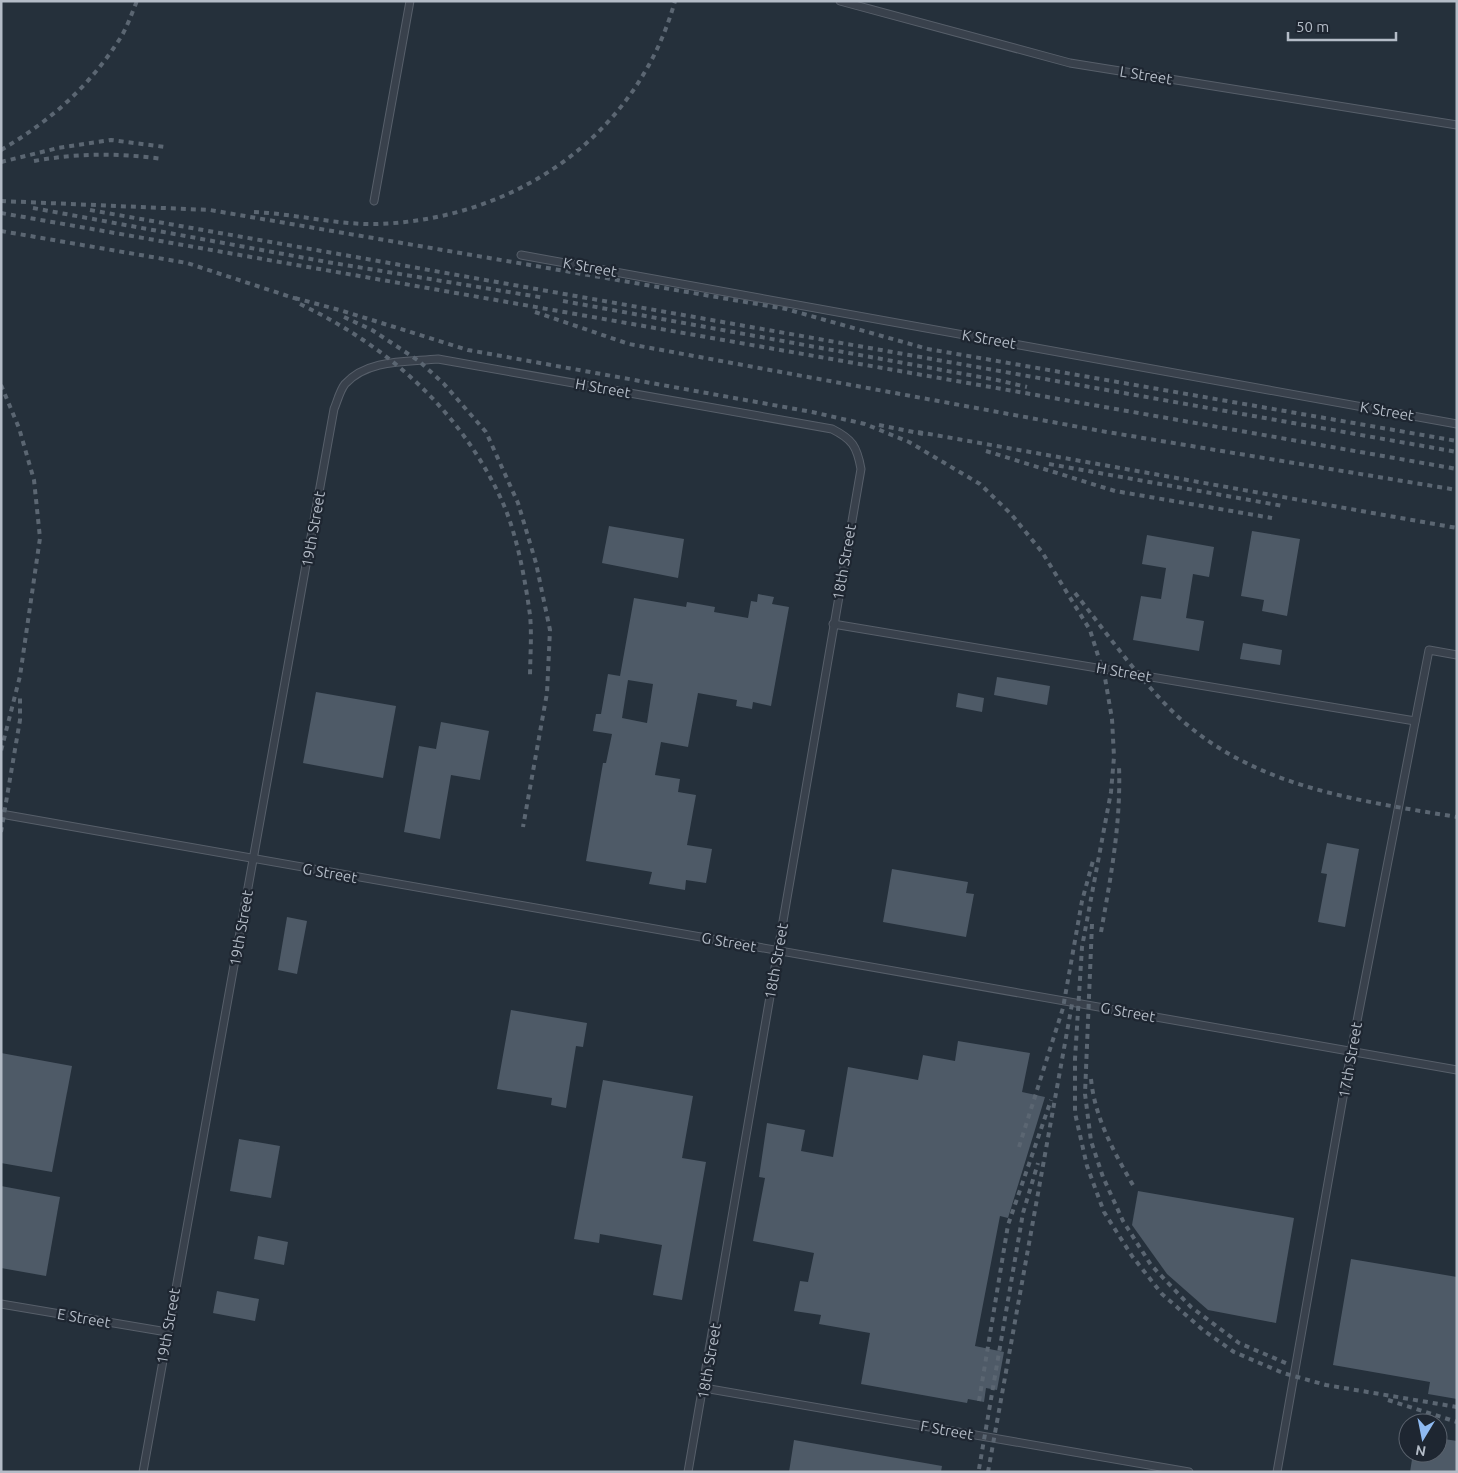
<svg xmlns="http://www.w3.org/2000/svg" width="1458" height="1473" viewBox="0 0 1458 1473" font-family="Ubuntu,sans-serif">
	<rect width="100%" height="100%" fill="#25303b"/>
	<g fill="#4e5a67" fill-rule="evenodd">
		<polygon points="609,526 684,539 678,578 602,563"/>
		<polygon points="1252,531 1300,539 1287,616 1262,611 1264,600 1241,596"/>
		<polygon points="1147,535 1214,547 1209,577 1193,574 1186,618 1204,621 1199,651 1133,640 1141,596 1161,599 1166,568 1142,564"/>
		<path d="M758,594L774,597L772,604L789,607L771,706L753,702L752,709L736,706L737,700L698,693L688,747L661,742L655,775L680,779L678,792L696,795L687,845L712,849L706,883L686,880L685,890L649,884L652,872L586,861L603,763H606L612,734L593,731L596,714H601L608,674L620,676L634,598L686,607L687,602L715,607L714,612L748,618L751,601L757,602ZM628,680L653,684L647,723L622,718Z"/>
		<polygon points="1243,643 1282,650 1280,665 1240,659"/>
		<polygon points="997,677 1050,686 1047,705 994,695"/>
		<polygon points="316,692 396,706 383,778 303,763"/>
		<polygon points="958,693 984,698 982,712 956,707"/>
		<polygon points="441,722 489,731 480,780 451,775 440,839 404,832 419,746 436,749"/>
		<polygon points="1327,843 1359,849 1345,927 1318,922 1327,874 1321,873"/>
		<polygon points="892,869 968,882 966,893 974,894 966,937 883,922"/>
		<polygon points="287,917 307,921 297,974 278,970"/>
		<polygon points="511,1010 587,1023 583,1047 576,1046 566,1108 551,1105 552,1098 497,1089"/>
		<polygon points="958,1041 1030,1053 1022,1092 1045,1097 1008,1218 1000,1216 975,1346 1004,1352 997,1390 986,1388 984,1402 968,1399 967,1403 861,1384 870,1333 819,1324 821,1315 794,1311 800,1281 808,1282 814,1253 753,1241 765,1178 759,1177 767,1123 805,1130 801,1151 833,1157 848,1067 918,1080 923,1055 955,1061"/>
		<polygon points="1,1053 72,1066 52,1172 1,1163"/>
		<polygon points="603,1080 693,1096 682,1158 706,1162 682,1300 653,1295 662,1245 600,1234 599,1243 574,1239"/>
		<polygon points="239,1139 280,1146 271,1198 230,1191"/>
		<polygon points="1,1186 60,1197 46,1276 1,1268"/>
		<polygon points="1138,1191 1294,1218 1276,1323 1208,1310 1167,1274 1132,1225"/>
		<polygon points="258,1236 288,1242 284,1265 254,1259"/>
		<polygon points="1351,1259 1457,1277 1457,1399 1428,1394 1430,1382 1333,1365"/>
		<polygon points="217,1291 259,1299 255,1321 213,1313"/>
		<polygon points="1438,1438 1457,1441 1457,1472 1410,1472 1413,1453 1438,1453"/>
		<polygon points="794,1440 942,1466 941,1472 789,1472"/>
	</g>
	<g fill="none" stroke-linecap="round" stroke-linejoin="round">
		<defs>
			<g id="lane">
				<polyline points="840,1 1070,63 1457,125"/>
				<polyline points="374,201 410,1"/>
				<polyline points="521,255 1457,424"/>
				<polyline points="833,624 1415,721"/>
				<polyline points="1,814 1457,1070"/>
				<polyline points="1,1304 167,1332"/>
				<polyline points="704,1388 1189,1472"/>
				<path d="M143,1472L334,409C337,402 340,390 345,384C367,359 407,362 438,359L832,429C852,439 857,446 861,469L688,1472"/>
				<polyline points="1277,1472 1351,1052 1429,650 1457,655"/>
			</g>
		</defs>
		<use href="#lane" stroke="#575f6a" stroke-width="9"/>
		<use href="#lane" stroke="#39414c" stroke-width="7"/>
		<g stroke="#5b6672" stroke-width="4" stroke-dasharray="5 5" stroke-linecap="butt">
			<path d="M1,150C47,123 87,89 117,43C126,31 131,15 137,1"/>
			<path d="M34,161C78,153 119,153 163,159"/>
			<polyline points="1,162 58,148 111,140 165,147"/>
			<polyline points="1,201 210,210 786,309 928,349 1457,441"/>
			<polyline points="33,208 327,262 545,298"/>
			<polyline points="90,210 1457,452"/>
			<path d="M254,212C296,214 337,225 378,224C516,219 637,136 675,1"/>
			<polyline points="1,213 1457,469"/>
			<polyline points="1,231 187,263 300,300"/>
			<polyline points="295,298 343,311 468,350 812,412 865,424 909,442 980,484 1011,514 1042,552 1090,630 1105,678 1112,719 1114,757 1111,792 1082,947 1075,1059 1075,1113 1087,1166 1104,1212 1132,1256 1162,1294 1203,1330 1234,1352 1283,1373 1326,1385 1457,1407"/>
			<polyline points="563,301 997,380 1027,387"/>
			<path d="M300,304C388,346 461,411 502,501C517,534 525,579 530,615C532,636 530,658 530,679"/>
			<polyline points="535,312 629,344 1101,431 1457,490"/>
			<polyline points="344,317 372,330 419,361 444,384 486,432 518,503 536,563 550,630 547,693 523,827"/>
			<polyline points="1,385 19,428 34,480 40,538 20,676 1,751"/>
			<polyline points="879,425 923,434"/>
			<polyline points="918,432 1457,528"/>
			<polyline points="986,451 1115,491 1272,518"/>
			<polyline points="1049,464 1283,506"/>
			<path d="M1075,593C1105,631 1134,672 1168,707C1245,786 1354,800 1457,817"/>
			<polyline points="1,832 20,720 20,696"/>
			<polyline points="1092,924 1085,1094 1091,1141 1103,1177 1123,1221 1151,1265 1191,1307 1239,1343 1288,1364"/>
			<path d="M1101,932C1111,876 1121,823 1119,766"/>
			<path d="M1091,1079C1095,1119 1114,1152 1134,1187"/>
			<polyline points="1019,1147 1063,1008 1082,901 1094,857"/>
			<polyline points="1388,1400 1457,1422"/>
			<polyline points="979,1401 1008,1225 1051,1100"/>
			<polyline points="979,1469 1023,1213 1038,1163"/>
			<polyline points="988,1472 1072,1004"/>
		</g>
	</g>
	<g text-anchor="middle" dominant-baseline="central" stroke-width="4.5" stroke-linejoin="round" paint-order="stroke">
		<g font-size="15" fill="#b4bcc7" stroke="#1e2631">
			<text transform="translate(1146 75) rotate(9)">L Street</text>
			<text transform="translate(590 267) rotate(10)">K Street</text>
			<text transform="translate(989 339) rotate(10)">K Street</text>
			<text transform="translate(603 388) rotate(10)">H Street</text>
			<text transform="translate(1387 411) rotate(10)">K Street</text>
			<text transform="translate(313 529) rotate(-80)">19th Street</text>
			<text transform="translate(844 562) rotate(-80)">18th Street</text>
			<text transform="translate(1124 672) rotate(10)">H Street</text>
			<text transform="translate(330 873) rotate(10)">G Street</text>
			<text transform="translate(241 928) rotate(-80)">19th Street</text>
			<text transform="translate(729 942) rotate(10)">G Street</text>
			<text transform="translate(776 961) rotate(-80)">18th Street</text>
			<text transform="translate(1128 1012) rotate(10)">G Street</text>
			<text transform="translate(1350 1060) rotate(-80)">17th Street</text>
			<text transform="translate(84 1318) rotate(10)">E Street</text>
			<text transform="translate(168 1326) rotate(-80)">19th Street</text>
			<text transform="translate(709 1361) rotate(-80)">18th Street</text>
			<text transform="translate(947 1430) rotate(10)">F Street</text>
		</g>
	</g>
	<rect width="1458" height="1473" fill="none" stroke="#b4bcc7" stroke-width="5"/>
	<g transform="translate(1423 1438) rotate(190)"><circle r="24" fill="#1e2631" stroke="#5a626d"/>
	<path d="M0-4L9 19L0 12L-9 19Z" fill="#8fbaf1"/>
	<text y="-8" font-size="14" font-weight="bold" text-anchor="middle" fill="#b4bcc7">N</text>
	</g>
	<path d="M1288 32v8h108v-8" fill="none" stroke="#b4bcc7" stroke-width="2.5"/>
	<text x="1296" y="32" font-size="15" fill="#b4bcc7" stroke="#1e2631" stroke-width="4" paint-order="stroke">50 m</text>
</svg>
